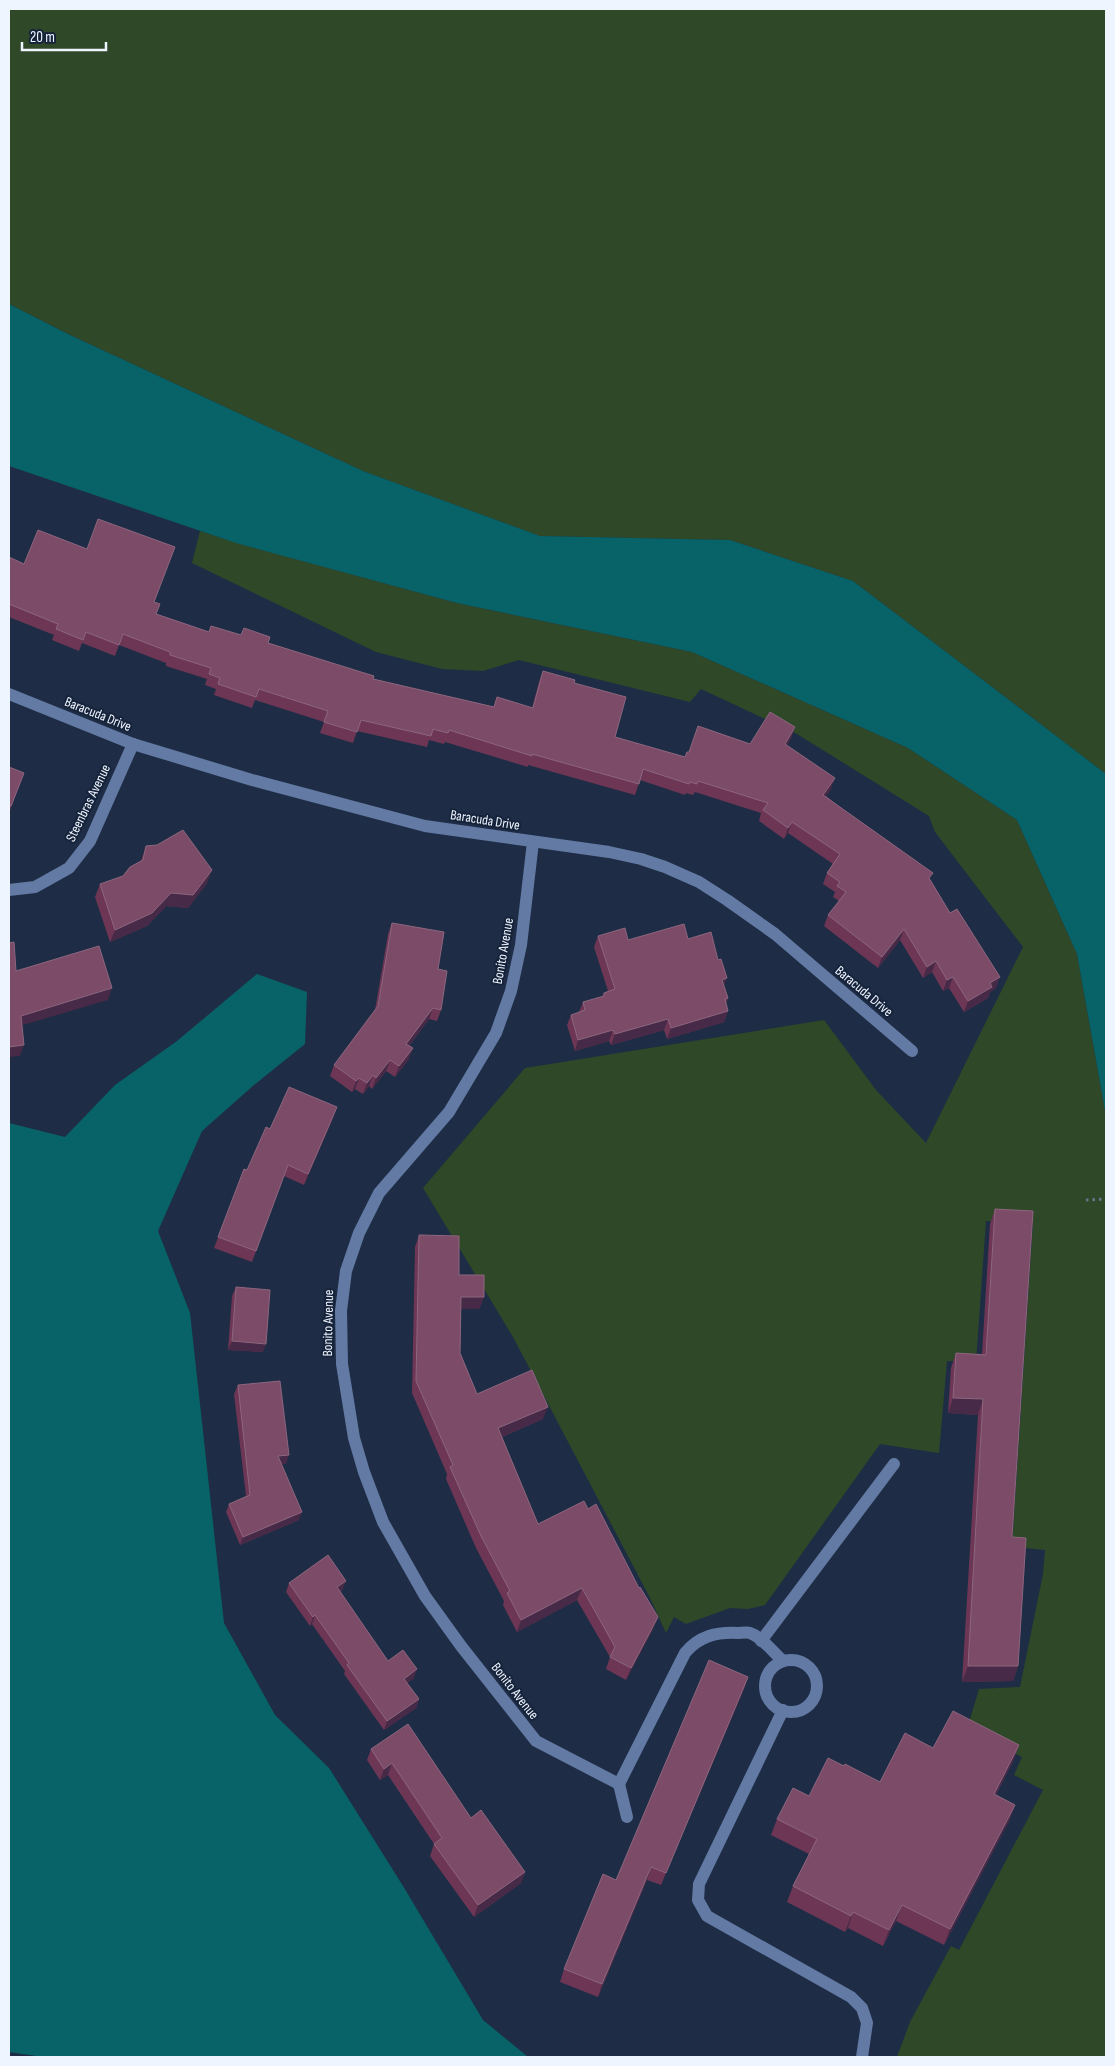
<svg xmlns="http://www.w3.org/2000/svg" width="1115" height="2066" viewBox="0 0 1115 2066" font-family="'Sofia Sans Condensed',sans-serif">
	<rect width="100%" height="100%" fill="#1e2d45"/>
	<g fill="#2f4828">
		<polygon points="9,9 1106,9 1106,774 853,581 730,540 540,536 363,471 70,335 9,304"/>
		<polygon points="200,531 237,543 457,603 692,652 908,748 1017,820 1077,954 1106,1116 1106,2057 897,2057 910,2022 951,1946 959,1950 1043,1790 1014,1775 1022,1757 967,1729 979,1689 1020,1687 1043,1574 1045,1550 1012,1547 1033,1222 986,1221 976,1362 947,1361 939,1453 880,1444 765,1605 748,1609 730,1608 686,1624 674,1617 666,1633 650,1598 513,1337 423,1188 525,1068 824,1020 876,1090 926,1143 1023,947 935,832 929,816 797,734 701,689 690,702 519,660 483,671 442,669 376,652 192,563"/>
	</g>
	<g fill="#086368">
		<polygon points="9,304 70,335 363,471 540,536 730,540 853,581 1106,774 1106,1116 1077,954 1017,820 908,748 692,652 457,603 236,543 9,466"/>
		<polygon points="257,974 307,992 305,1044 254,1085 202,1131 158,1231 190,1313 224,1623 275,1715 329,1768 403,1886 483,2020 528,2057 43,2057 9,2052 9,1123 65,1137 115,1085 177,1041"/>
	</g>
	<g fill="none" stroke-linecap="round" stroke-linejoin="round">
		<polyline stroke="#697588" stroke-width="3" stroke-dasharray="2.5 4" stroke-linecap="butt" points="1086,1200 1106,1199"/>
		<g stroke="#637aa4" stroke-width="12">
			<polyline points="9,694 133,744 252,780 425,826 609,852 641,859 665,867 699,882 727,900 775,934 912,1051"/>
			<path d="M533,842L521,945L511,991L496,1033L449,1112L379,1193L359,1233L346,1271L341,1311L342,1364L354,1438L364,1472L383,1522L425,1596L461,1646L536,1741L619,1784L685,1653C699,1636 716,1632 738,1633C741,1633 747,1632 750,1633C762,1637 774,1653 783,1661"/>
			<polyline points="9,890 35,887 69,868 90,841 133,744"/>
			<polyline points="761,1641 894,1464"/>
			<circle cx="791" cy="1686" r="26"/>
			<polyline points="783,1710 699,1884 698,1900 707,1916 851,1997 862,2008 867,2023 862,2057"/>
			<polyline points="619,1784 627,1817"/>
		</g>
	</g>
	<g fill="#6d3655">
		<polygon points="9,557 24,564 154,602 156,614 209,632 268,643 373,679 494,707 497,697 532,708 539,682 543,671 574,683 615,737 685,757 689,752 698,726 750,744 795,727 791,738 787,745 831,789 826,796 930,880 996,988 990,992 988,998 964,1012 949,988 943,991 932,972 923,978 900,940 878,968 824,926 828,915 839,901 833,897 835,892 823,884 827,873 833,864 788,833 784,839 759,821 761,813 695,792 693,795 686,793 685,795 640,780 635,795 528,765 528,767 445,742 444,744 429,740 427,747 357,731 353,743 320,733 324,722 255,700 252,708 214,695 216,689 205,685 207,679 166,666 166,663 119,645 115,656 82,643 79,651 52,640 54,635 9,617"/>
		<polygon points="9,767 24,773 9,813"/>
		<polygon points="146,846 207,883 188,908 166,906 147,926 110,942 95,897 100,884 123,876 141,861"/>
		<polygon points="392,923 438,969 441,1010 437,1021 429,1019 409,1046 409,1059 395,1077 386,1071 372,1089 369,1086 363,1094 355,1089 352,1092 330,1076 334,1065 375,1010 388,934"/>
		<polygon points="598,936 628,940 688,939 724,986 728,998 726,1003 728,1011 724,1022 667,1039 664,1030 611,1045 609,1041 575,1051 567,1025 571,1015 579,1012 583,1002 602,997 604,993 608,991 594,947"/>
		<polygon points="333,1118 304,1185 284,1176 252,1262 214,1248 244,1169 247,1170 270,1129"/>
		<polygon points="995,1209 1018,1666 1013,1681 962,1682 978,1415 948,1413 951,1368 956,1353 982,1354 990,1224"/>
		<polygon points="419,1235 459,1275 484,1297 479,1309 461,1309 460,1353 477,1394 543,1419 502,1437 538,1524 653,1629 626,1680 606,1669 610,1657 577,1600 517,1632 503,1605 504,1601 476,1548 446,1479 447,1474 412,1393 415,1247"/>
		<polygon points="236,1287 263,1352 228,1350 232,1296"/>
		<polygon points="238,1385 286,1464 281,1464 299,1520 240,1545 226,1512 229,1504 246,1496 234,1394"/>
		<polygon points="289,1583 343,1589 340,1592 388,1661 414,1678 407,1683 419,1699 416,1708 384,1730 344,1674 345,1671 312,1624 310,1626 286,1592"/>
		<polygon points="748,1677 744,1689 661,1885 647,1880 598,1997 560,1982 564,1969 616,1880"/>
		<polygon points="1019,1745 1013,1761 996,1795 1015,1805 1009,1821 944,1945 896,1921 883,1946 848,1928 845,1932 787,1902 793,1886 809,1854 771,1835 777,1819 809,1796 844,1766 880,1782 933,1748"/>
		<polygon points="371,1749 471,1818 525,1872 521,1883 474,1917 430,1856 434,1844 388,1775 380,1780 367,1760"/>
	</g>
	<g fill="#472a47">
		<polygon points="795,727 791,738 781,755 785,744"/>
		<polygon points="835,778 831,789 819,806 823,795"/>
		<polygon points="792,822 788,833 784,839 788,828"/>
		<polygon points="212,870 207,883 188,908 166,906 147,926 110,942 115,930 171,893"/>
		<polygon points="904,929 900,940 878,968 882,957"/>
		<polygon points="936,961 932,972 923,978 927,967"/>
		<polygon points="953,977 949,988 943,991 947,980"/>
		<polygon points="1000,977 996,988 990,992 988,998 964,1012 968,1001 990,983"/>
		<polygon points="727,978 723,989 722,980"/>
		<polygon points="112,988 108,1000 16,1027 21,1016"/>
		<polygon points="433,1008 429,1019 402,1055 406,1044"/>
		<polygon points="728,1011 724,1022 667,1039 671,1028"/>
		<polygon points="668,1019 664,1030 611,1045 615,1034"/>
		<polygon points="613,1030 609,1041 575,1051 578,1040"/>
		<polygon points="24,1045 20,1056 9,1057 9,1047"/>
		<polygon points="413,1048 409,1059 395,1077 399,1066"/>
		<polygon points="390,1060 386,1071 372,1089 376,1078"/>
		<polygon points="373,1075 369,1086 363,1094 367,1083"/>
		<polygon points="359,1078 355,1089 352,1092 356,1081"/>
		<polygon points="337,1107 333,1118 304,1185 308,1174"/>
		<polygon points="461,1297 484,1297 479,1309 457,1309"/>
		<polygon points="232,1341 266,1344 263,1352 228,1350"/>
		<polygon points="953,1398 983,1399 978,1415 948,1413"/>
		<polygon points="548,1407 543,1419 494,1440 498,1428"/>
		<polygon points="289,1455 286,1464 275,1465 278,1456"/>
		<polygon points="302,1512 299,1520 240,1545 243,1537"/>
		<polygon points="346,1581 343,1589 333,1596 337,1587"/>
		<polygon points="582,1588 577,1600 517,1632 521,1620"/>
		<polygon points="315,1615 312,1624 310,1626 313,1617"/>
		<polygon points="658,1617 653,1629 626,1680 631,1668"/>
		<polygon points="968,1666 1018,1666 1013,1681 962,1682"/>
		<polygon points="417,1669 414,1678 401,1687 404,1679"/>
		<polygon points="748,1677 744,1689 661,1885 666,1873"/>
		<polygon points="419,1699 416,1708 384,1730 387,1721"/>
		<polygon points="1019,1745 1013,1761 988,1810 994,1794"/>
		<polygon points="392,1763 388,1775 380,1780 384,1769"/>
		<polygon points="1015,1805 1009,1821 944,1945 950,1929"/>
		<polygon points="651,1867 647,1880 598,1997 602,1984"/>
		<polygon points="525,1872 521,1883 474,1917 478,1905"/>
		<polygon points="902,1905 896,1921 883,1946 889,1930"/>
		<polygon points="853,1912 848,1928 845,1932 851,1916"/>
	</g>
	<g fill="#7b4b67" stroke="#8d667f">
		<polygon points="98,519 175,547 154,602 160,604 156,614 209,632 211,626 241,635 244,628 270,637 268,643 374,676 373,679 494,707 497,697 533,708 543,671 575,680 574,683 626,697 615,737 685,757 687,752 689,752 698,726 750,744 770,712 795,727 785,744 835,778 823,795 933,873 929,878 950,913 957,909 1000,977 990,983 992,987 968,1001 953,977 947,980 936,961 927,967 904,929 882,957 828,915 846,892 837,886 840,882 827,873 840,854 792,822 788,828 763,810 768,803 698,781 697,784 690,782 689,784 643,769 639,784 532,754 532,756 449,730 448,733 433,729 431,736 361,720 357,732 324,722 328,711 259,689 256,697 218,684 220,678 209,674 211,668 170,655 170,652 123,634 119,645 86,632 83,640 56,629 58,624 9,604 9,557 24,564 38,530 87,549"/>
		<polygon points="9,767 24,773 11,806 9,805"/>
		<polygon points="183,830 212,870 193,895 171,893 152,913 115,930 100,884 123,876 130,867 143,860 146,846 157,845"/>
		<polygon points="392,923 444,932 438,969 447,971 441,1010 433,1008 406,1044 413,1048 399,1066 390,1060 376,1078 373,1075 367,1083 359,1078 356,1081 334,1065 378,1006"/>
		<polygon points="684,924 688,939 711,932 718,960 721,959 727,978 722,980 728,998 725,999 728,1011 671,1028 668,1019 615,1034 613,1030 578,1040 571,1015 585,1010 583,1002 604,996 604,993 615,989 598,936 625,928 628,940"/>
		<polygon points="14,942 16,971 99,946 112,988 21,1016 24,1045 9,1047 9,943"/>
		<polygon points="289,1087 337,1107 308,1174 288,1165 256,1251 218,1237 244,1169 247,1170 266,1127 270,1129"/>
		<polygon points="995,1209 1033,1211 1012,1537 1026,1538 1018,1666 968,1666 983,1399 953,1398 956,1353 986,1355"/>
		<polygon points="419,1235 459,1236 459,1275 484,1275 484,1297 461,1297 460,1353 477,1394 532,1370 548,1407 498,1428 538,1524 584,1501 588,1509 596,1504 639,1588 640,1587 658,1617 631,1668 610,1657 615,1647 582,1588 521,1620 507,1593 510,1591 481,1536 450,1467 453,1465 416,1381"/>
		<polygon points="236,1287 270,1290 266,1344 232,1341"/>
		<polygon points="280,1381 289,1455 278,1456 302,1512 243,1537 229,1504 250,1495 238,1385"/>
		<polygon points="328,1555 346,1581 337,1587 388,1661 403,1650 417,1669 404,1679 419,1699 387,1721 347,1665 349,1663 315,1615 313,1617 289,1583"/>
		<polygon points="709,1660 748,1677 666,1873 651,1867 602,1984 564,1969 603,1874 616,1880"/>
		<polygon points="953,1711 1019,1745 994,1794 1015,1805 950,1929 902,1905 889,1930 853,1912 851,1916 793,1886 817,1839 777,1819 793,1788 809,1796 828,1758 844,1766 845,1764 880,1782 905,1733 933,1748"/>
		<polygon points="408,1724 471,1818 481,1810 525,1872 478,1905 434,1844 442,1838 392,1763 384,1769 371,1749"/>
	</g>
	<g text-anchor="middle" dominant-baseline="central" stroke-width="4" stroke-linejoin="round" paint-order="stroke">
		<g font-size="14" fill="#eff5ff" stroke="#15233b">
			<text transform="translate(98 714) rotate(22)">Baracuda Drive</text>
			<text transform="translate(88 803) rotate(-64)">Steenbras Avenue</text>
			<text transform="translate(485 820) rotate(9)">Baracuda Drive</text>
			<text transform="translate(503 951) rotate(-80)">Bonito Avenue</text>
			<text transform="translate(864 991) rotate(40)">Baracuda Drive</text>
			<text transform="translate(328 1323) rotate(-89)">Bonito Avenue</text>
			<text transform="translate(515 1691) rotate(52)">Bonito Avenue</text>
		</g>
	</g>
	<rect width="1115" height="2066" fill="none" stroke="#eff5ff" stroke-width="20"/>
	<path d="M22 42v8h84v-8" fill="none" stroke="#eff5ff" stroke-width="2.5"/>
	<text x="30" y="42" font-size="15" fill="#eff5ff" stroke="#15233b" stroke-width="4" paint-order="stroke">20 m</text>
</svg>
